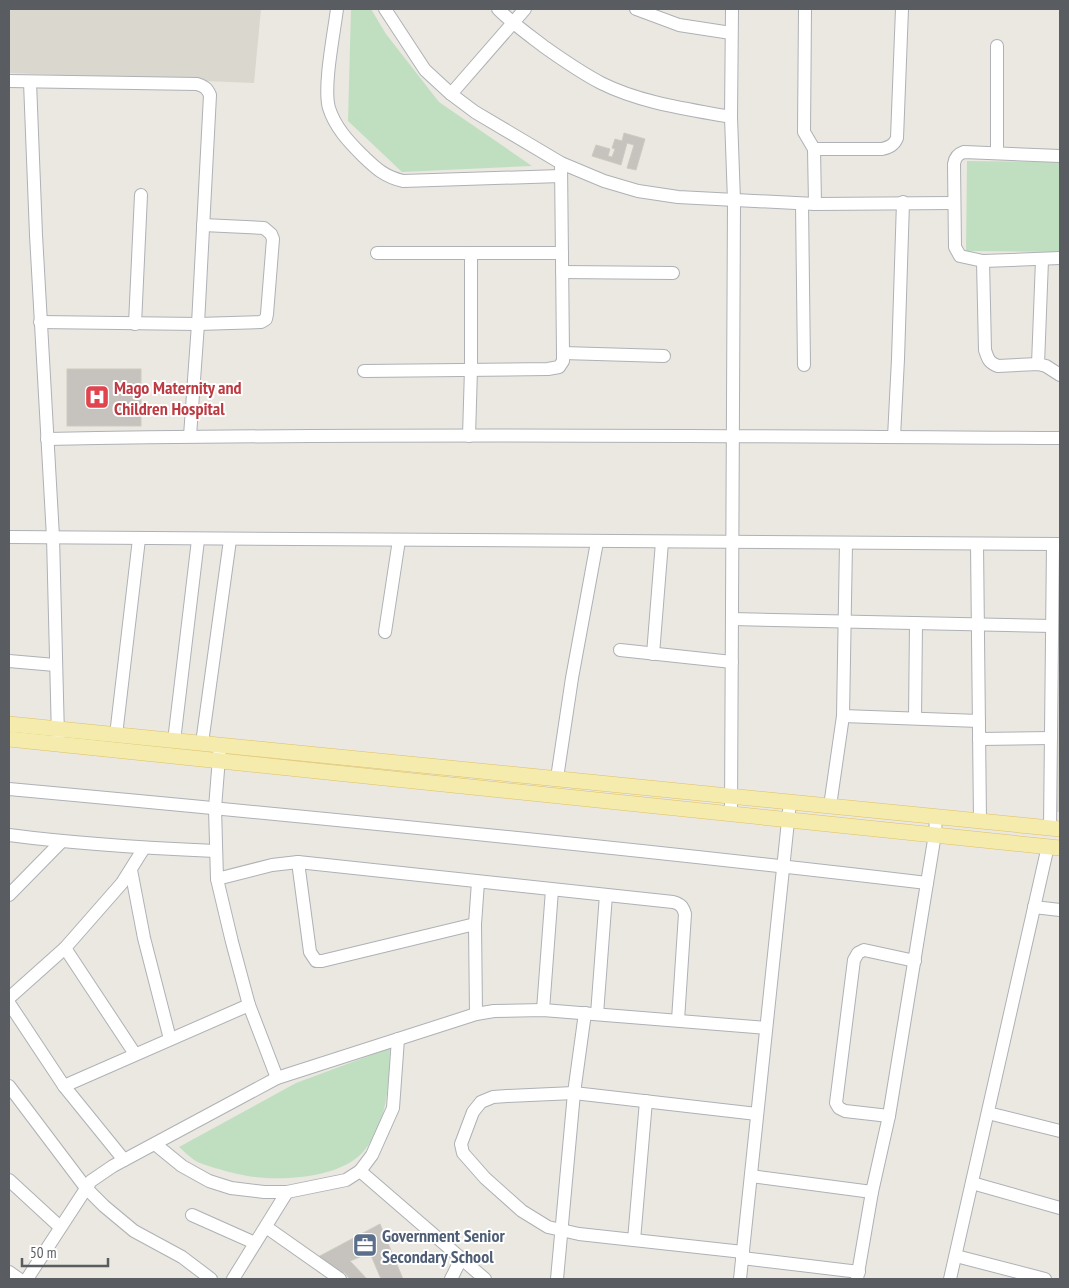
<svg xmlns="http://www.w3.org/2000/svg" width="1069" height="1288" viewBox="0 0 1069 1288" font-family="'PT Sans Narrow',sans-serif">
	<rect width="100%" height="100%" fill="#eae8e1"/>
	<g fill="#dad7cf">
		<polygon points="9,9 261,9 254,83 9,73"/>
		<polygon points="1057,552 1060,552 1060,812 1056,812"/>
	</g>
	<g fill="#c0dfc1">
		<polygon points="351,9 371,9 386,34 439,102 532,166 402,172 348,121"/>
		<polygon points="967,161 1060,162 1060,252 966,251"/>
		<path d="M390,1048C389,1083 388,1124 363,1152C341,1177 286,1181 255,1177C242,1176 213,1168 200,1163C192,1160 185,1152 179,1147L296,1083Z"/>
	</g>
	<g fill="#c6c3be" stroke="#cecac0">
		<polygon points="624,133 645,139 636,170 627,168 634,145 627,143 621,165 592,156 596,145 610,149 608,156 612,157 615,149 612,148 615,139 622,141"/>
		<rect x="67" y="369" width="74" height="57"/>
		<polygon points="380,1224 403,1279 381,1279 370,1253 350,1261 367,1279 350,1279 344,1272 339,1275 318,1257"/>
	</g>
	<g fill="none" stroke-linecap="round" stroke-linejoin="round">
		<defs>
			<g id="minor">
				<path d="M337,9C334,33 323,87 329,108C335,127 348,141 362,155C376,168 383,176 403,181L561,176"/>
				<polyline points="385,9 425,70 451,94 475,112 561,163 604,181 638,191 678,197 815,204 954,203"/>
				<path d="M498,9C513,24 529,35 546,48C563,60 582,73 601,83C641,103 687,109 731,117"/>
				<polyline points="636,9 679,25 731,33"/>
				<polyline points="805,9 804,132 814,149 815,204"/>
				<polyline points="997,46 997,153"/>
				<path d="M9,81L197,84C204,86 207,88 210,95L198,324L190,436"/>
				<polyline points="30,82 36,235 53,537 58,737"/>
				<polyline points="451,94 525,9"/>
				<path d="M814,149H882C890,147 894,145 897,138L902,9"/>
				<path d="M1060,156L964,152C958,154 955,157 954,164L955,247L960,256L983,261L1060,258"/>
				<polyline points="802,204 804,365"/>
				<polyline points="377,253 562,253"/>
				<path d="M983,261L985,350C988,359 989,363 998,366L1038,364L1046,366L1060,375"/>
				<polyline points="562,272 673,273"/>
				<polyline points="40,322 198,324 261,322 266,319 267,314 273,239 271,234 264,228 203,225"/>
				<polyline points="135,324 141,195"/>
				<polyline points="563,353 664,356"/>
				<polyline points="1038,364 1042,260"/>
				<polyline points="364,371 548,369 559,367 563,361 563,353 561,163"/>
				<polyline points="469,436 471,369 471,253"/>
				<polyline points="894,437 898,359 903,202"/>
				<path d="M47,439C385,433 723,436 1060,438"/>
				<polyline points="9,537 1060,544"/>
				<polyline points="977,544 980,821"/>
				<polyline points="732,619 1052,626"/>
				<polyline points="385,632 399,540"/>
				<polyline points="620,650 732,662"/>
				<polyline points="653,654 662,542"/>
				<polyline points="9,661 55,665"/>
				<polyline points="843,716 979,721"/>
				<polyline points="915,718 916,623"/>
				<polyline points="116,735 139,539"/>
				<polyline points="979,739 1051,738"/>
				<polyline points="174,741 198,540"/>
				<polyline points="202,743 230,540"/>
				<polyline points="220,745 215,808 217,879 232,942 249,1005 277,1078"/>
				<polyline points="557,778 572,678 597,542"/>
				<path d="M9,789C315,817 622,847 927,883"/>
				<polyline points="830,806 843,716 846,543"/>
				<polyline points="731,813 734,201 731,117 732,9"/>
				<polyline points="1050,828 1053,544"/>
				<path d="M9,835C77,844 146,848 215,851"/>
				<polyline points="298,862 310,952 316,961 322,961 475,924"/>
				<polyline points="131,870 144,938 170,1039"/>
				<path d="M217,879L272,865L298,862L673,902C681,904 683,907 685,914L678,1020"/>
				<polyline points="9,895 62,841"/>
				<polyline points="1034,907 1060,910"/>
				<polyline points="65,948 135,1054"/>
				<polyline points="9,998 65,948 122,883 144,848"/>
				<polyline points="9,1003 64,1086 124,1160"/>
				<polyline points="543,1010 552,890"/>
				<polyline points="476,1014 475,924 478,882"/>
				<polyline points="597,1014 606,895"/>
				<polyline points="9,1086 86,1188 104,1206 134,1231 182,1257 211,1279"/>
				<polyline points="64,1086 249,1005"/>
				<polyline points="988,1113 1060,1131"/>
				<polyline points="889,1116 845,1111 839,1108 836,1103 854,960 858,953 864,950 915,961"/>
				<polyline points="155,1144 182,1166 209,1181 231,1188 264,1192 287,1192 346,1180 360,1171 372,1155 393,1108 398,1039"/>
				<polyline points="360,1171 485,1279"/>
				<polyline points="751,1176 872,1192"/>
				<polyline points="9,1180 60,1227"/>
				<polyline points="972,1183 1060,1208"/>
				<polyline points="192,1215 255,1243"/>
				<polyline points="266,1227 340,1279"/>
				<polyline points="634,1240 646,1101"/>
				<polyline points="743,1252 579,1234 548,1227 522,1211 485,1178 463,1153 461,1144 473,1112 481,1102 493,1097 507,1096 574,1093 757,1114"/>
				<polyline points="956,1256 1045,1279"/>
				<polyline points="742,1258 859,1272"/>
				<polyline points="9,1272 19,1279"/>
				<polyline points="27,1279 91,1181 113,1166 277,1078 476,1014 494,1011 543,1010 766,1028"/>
				<polyline points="233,1279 287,1192"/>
				<polyline points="451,1279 461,1259"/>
				<polyline points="557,1279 574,1093 585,1013"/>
				<polyline points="740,1279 790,802"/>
				<polyline points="857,1279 872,1192 889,1116 935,834 936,817"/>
				<polyline points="950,1279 1048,846"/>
			</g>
			<g id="major">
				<polyline points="9,724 1060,829"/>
				<polyline points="9,739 1060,848"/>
			</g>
		</defs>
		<use href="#minor" stroke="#aeb1b5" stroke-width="14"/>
		<use href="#major" stroke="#dfc065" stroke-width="16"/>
		<use href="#minor" stroke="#fff" stroke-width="12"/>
		<use href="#major" stroke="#f4ebac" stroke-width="15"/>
	</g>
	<defs>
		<symbol id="hospital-square" viewBox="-11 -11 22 22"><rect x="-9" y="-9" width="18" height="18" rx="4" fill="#e0444e" stroke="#fff"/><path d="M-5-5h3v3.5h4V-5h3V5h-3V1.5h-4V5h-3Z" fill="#fff"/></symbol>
		<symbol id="office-square" viewBox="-11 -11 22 22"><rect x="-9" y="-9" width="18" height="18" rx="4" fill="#5c6f8a" stroke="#fff"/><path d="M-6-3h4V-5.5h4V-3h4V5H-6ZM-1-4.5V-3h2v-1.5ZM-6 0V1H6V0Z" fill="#fff"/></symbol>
	</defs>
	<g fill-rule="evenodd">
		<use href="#hospital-square" x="83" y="383" width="28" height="28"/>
		<use href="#office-square" x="351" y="1231" width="28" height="28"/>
	</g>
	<g text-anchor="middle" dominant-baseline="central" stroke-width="4" stroke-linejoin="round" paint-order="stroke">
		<g font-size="18" font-weight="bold" fill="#be3a42" stroke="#fff" text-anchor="start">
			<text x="114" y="387">Mago Maternity and<tspan x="114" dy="21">Children Hospital</tspan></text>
		</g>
		<g font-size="18" font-weight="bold" fill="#4e5e75" stroke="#fff" text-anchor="start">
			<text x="382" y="1235">Government Senior<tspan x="382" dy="21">Secondary School</tspan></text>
		</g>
	</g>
	<rect width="1069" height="1288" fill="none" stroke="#595c60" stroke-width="20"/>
	<path d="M22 1258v8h86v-8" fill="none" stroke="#595c60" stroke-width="2.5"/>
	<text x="30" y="1258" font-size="15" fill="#595c60" stroke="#ffffff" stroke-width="4" paint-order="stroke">50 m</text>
</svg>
